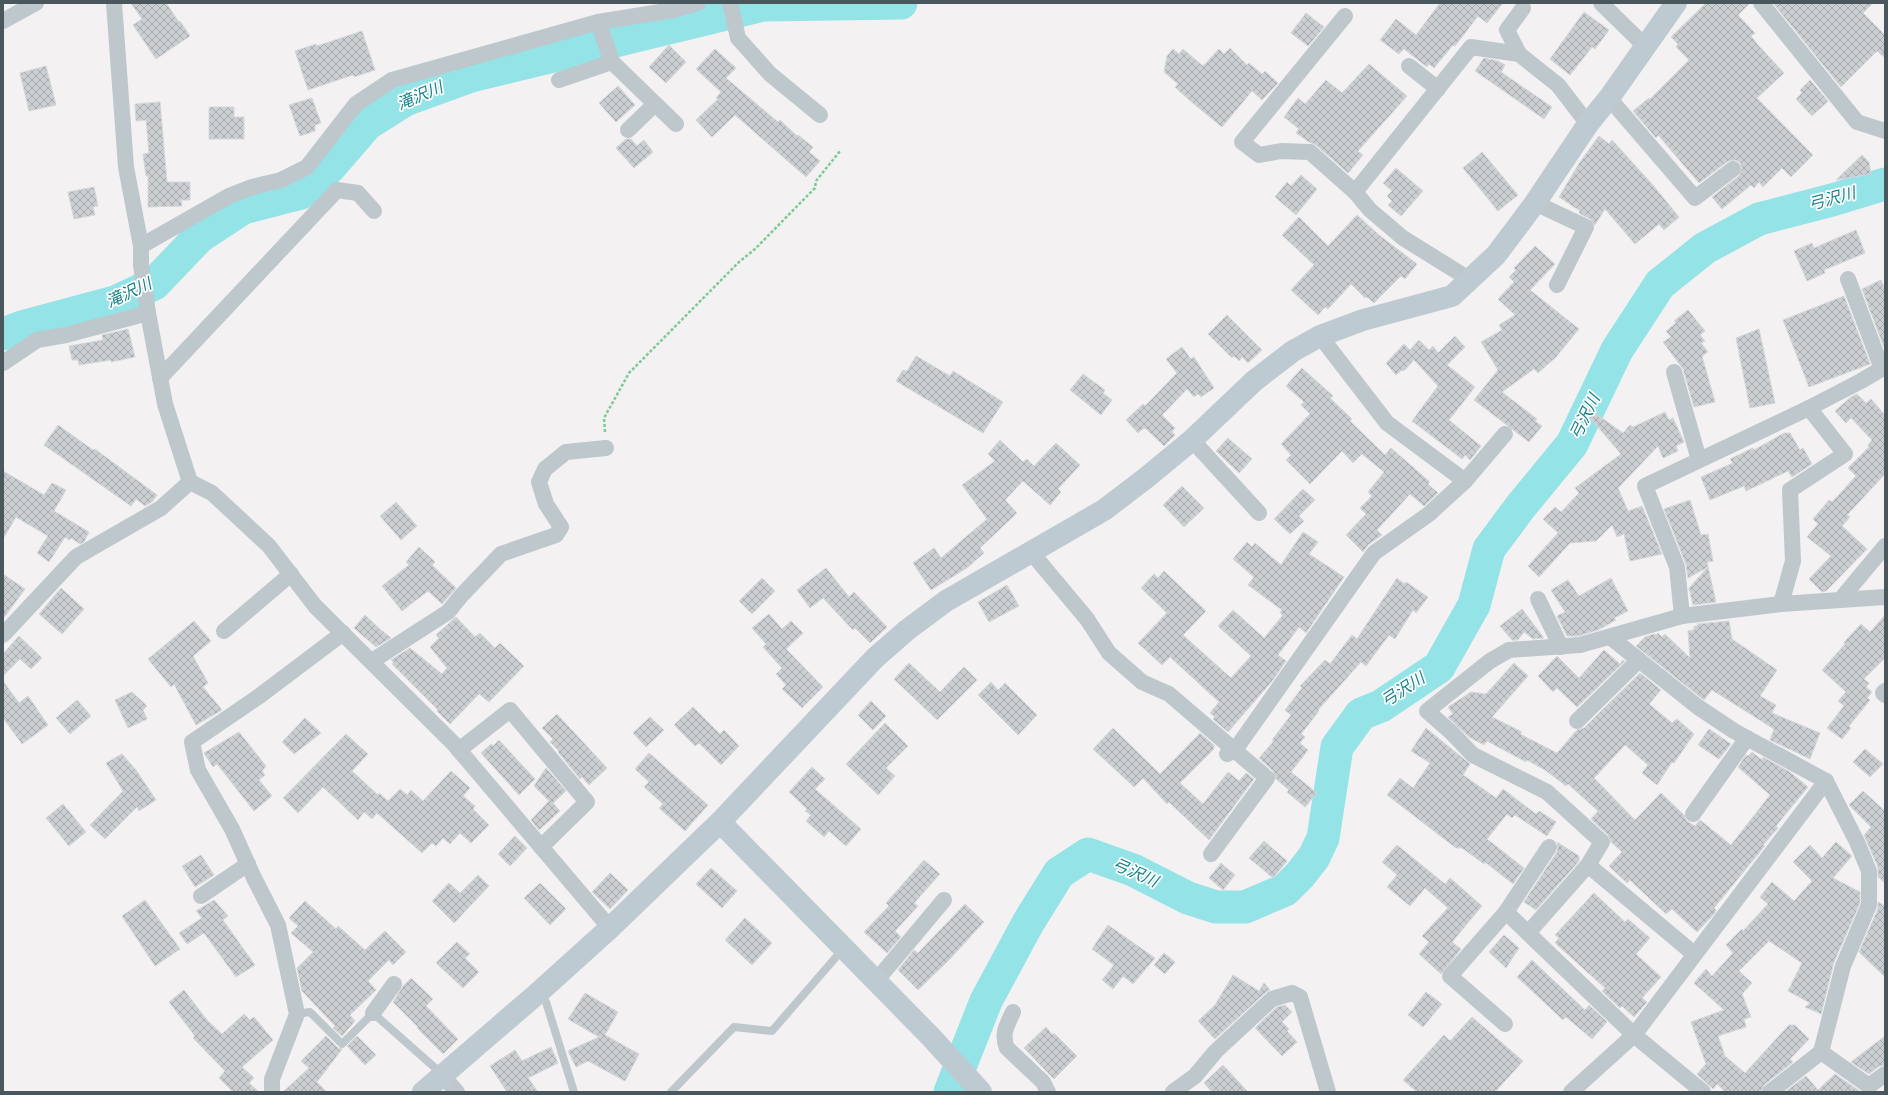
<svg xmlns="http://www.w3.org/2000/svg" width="1888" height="1095" viewBox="0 0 1888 1095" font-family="'Alegreya Sans','Noto Sans JP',sans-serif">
	<defs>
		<pattern id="building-cross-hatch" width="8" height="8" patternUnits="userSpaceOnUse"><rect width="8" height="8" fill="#cbcfd2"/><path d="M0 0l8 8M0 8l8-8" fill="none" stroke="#a7abae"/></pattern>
	</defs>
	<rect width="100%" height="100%" fill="#f3f1f1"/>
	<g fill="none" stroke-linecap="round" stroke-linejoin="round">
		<g stroke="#93e3e7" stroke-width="33">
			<polyline points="3,334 22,327 115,302 154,284 199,237 243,208 301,193 330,167 367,124 405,100 471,76 763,5 901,3"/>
			<polyline points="950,1092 986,1001 1028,923 1059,873 1088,854 1133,870 1188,898 1216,907 1245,907 1285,890 1300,875 1314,857 1323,838 1337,747 1361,714 1381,706 1439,667 1474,605 1489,549 1521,506 1572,444 1617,350 1660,284 1705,248 1759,219 1832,200 1885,184"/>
		</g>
	</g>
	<g fill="url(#building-cross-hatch)" stroke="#d5d8db">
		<polygon points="131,3 166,3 179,22 180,21 190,36 156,59 133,25 142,19"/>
		<polygon points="1440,3 1503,3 1487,23 1478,16 1455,46 1453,45 1434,68 1429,64 1427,67 1404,49 1399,54 1380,40 1396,19 1416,35"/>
		<polygon points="1706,3 1750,3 1738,15 1755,33 1751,36 1758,45 1784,73 1757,98 1813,155 1791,177 1782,168 1763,187 1759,182 1754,188 1751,185 1722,209 1712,197 1739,176 1742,168 1740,163 1736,160 1728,161 1699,183 1658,135 1656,138 1633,111 1649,98 1650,99 1689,60 1676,47 1678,44 1671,37"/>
		<polygon points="1773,3 1873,3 1863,13 1885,35 1885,58 1877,51 1841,87"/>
		<polygon points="1584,12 1609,30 1595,49 1592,47 1570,75 1550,59"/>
		<polygon points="1306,13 1324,27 1308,46 1291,33"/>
		<polygon points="362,31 375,70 354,77 353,75 308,90 295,51 316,44 317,46"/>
		<polygon points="669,45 686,62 666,83 649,67"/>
		<polygon points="1230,48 1247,65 1249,63 1262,74 1265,71 1278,83 1262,100 1252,91 1222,127 1189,100 1175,87 1178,84 1164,72 1167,56 1173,49 1179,54 1183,49 1203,66 1219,49 1224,54"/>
		<polygon points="715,49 736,68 726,78 778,122 780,120 797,136 798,135 813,147 809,152 820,161 806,177 735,115 712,137 696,120 718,99 716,98 721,92 696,69"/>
		<polygon points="1484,58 1498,61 1505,65 1501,72 1552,107 1544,119 1475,71"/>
		<polygon points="1369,64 1407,96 1358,151 1363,155 1348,173 1316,145 1309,142 1296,133 1299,129 1284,117 1298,98 1305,104 1326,80 1342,93"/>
		<polygon points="46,66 56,105 29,111 20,73"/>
		<polygon points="1810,80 1828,101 1812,116 1796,99 1802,93 1800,90"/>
		<polygon points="618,86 635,105 616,122 599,103"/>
		<polygon points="312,98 321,123 315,125 315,131 300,136 289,105"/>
		<polygon points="160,102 167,182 190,182 190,200 181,200 182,206 148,207 148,176 146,176 143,154 149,153 146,120 136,121 135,104"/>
		<polygon points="209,107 234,107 234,117 244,117 244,139 209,139"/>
		<polygon points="1599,136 1609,144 1612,140 1652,184 1679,217 1664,230 1659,224 1635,244 1605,209 1595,225 1590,219 1579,213 1580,211 1559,197 1580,162"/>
		<polygon points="626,139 631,139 637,146 644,140 653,152 634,168 616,148"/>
		<polygon points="1482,152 1518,195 1498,211 1463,168"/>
		<polygon points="1862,155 1869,162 1871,174 1836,180"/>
		<polygon points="1396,168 1423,191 1401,216 1388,205 1392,201 1387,196 1392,191 1383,183"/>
		<polygon points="1301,175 1317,189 1296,215 1275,197 1287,182 1291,186"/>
		<polygon points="94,187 98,206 93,207 95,215 74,219 68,192"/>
		<polygon points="1357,215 1379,235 1417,264 1405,279 1401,276 1374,303 1367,297 1365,298 1351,284 1328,309 1325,307 1318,315 1291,290 1314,265 1282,235 1299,217 1328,246"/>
		<polygon points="1856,230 1865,253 1824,270 1825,273 1807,281 1794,251 1812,243 1814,248"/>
		<polygon points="1535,246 1555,264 1530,290 1579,329 1556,357 1538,373 1534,369 1502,392 1537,419 1535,421 1542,426 1529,442 1474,400 1498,370 1481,342 1502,330 1499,325 1515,315 1498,299 1514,282 1509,277 1516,270 1514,268"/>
		<polygon points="1881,280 1885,290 1885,350 1862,289"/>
		<polygon points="1844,296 1870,364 1809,387 1783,320"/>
		<polygon points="1688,310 1705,331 1700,335 1705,341 1701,343 1708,352 1702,356 1715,402 1694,407 1683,369 1663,342 1671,337 1666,331 1676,323 1674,321"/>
		<polygon points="1227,315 1262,350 1248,363 1242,357 1239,361 1234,356 1232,358 1208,334"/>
		<polygon points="128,329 135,357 111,362 111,360 79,365 78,360 72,360 69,346 103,340 102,335"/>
		<polygon points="1759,329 1775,403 1750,408 1736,338"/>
		<polygon points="1455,336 1465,347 1447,365 1475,387 1449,420 1481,446 1470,460 1465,455 1462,459 1412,421 1438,386 1414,360 1404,371 1402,370 1396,375 1386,363 1404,344 1410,350 1419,340 1429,350 1433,346 1438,353"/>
		<polygon points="1182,347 1191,359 1194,357 1214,388 1201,397 1198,394 1194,397 1187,389 1162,415 1175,428 1172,432 1175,435 1164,446 1146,429 1144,428 1138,433 1126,420 1143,404 1145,406 1177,373 1166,359"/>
		<polygon points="916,356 950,376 953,371 1003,402 983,433 896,381 903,370 907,371"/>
		<polygon points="1302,368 1333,396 1330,398 1352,419 1350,421 1385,455 1391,448 1430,482 1428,484 1438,493 1424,506 1410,494 1377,530 1382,535 1368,545 1363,552 1346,535 1366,514 1360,508 1372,496 1368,492 1384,472 1362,454 1353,463 1342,451 1310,484 1286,460 1291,455 1281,444 1310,414 1301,405 1304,402 1286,386"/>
		<polygon points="1083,374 1105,390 1103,393 1112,400 1101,415 1070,390"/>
		<polygon points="1857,394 1866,403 1871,399 1885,415 1885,474 1847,515 1850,517 1842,526 1867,549 1826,591 1822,592 1809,579 1831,556 1807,537 1818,524 1813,519 1829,500 1832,502 1856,476 1848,468 1869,447 1868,445 1872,440 1851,418 1846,423 1835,411 1851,397"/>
		<polygon points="1589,409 1623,433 1630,425 1633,427 1665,412 1669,420 1673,418 1684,442 1676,446 1678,451 1663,458 1658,446 1618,488 1628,511 1642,506 1662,554 1630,561 1624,534 1617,537 1612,525 1596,541 1570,543 1539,577 1528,566 1558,533 1543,519 1555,507 1561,512 1579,493 1575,488 1621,454 1586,413"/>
		<polygon points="58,425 93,450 95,449 157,495 152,502 145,506 136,499 131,506 44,445"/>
		<polygon points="1784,433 1790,433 1800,450 1803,448 1812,464 1792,477 1788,471 1746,491 1744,486 1710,500 1701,477 1733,463 1730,459 1753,448 1754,450"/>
		<polygon points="1228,438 1252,459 1239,473 1216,451"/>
		<polygon points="1000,440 1023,462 1027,459 1034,466 1056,443 1080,465 1058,489 1061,492 1050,505 1023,481 1005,500 1017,513 980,548 984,553 967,568 931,590 913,563 934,548 941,558 987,519 962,485 995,461 988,454"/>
		<polygon points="3,471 44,495 52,483 66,490 54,511 89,532 84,542 80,544 71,538 69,540 65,537 49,562 37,553 48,536 16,517 3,539"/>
		<polygon points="1182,486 1204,508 1184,527 1163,505"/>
		<polygon points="1303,489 1315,500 1299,516 1304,521 1290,534 1274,519"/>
		<polygon points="1690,500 1701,535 1708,534 1713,561 1707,562 1708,567 1688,578 1686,564 1664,509"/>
		<polygon points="396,502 417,526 401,540 380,516"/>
		<polygon points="1303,532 1318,542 1309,554 1344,577 1306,633 1299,627 1278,655 1286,661 1273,680 1228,732 1213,719 1215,717 1210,713 1219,702 1170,657 1162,665 1138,643 1167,613 1141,588 1154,574 1158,578 1164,571 1206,611 1183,635 1231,678 1251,656 1218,626 1233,610 1264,638 1283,615 1280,613 1282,610 1248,585 1254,577 1233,559 1247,542 1252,547 1255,543 1281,565"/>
		<polygon points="419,547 435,562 432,565 456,588 442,604 428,591 402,611 382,586 409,565 406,562"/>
		<polygon points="1708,567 1716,602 1693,605 1689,588"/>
		<polygon points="826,568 849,597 854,592 887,627 870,643 855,628 853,630 823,598 810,608 797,590"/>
		<polygon points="3,574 25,589 3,619"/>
		<polygon points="762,578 775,591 752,614 739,601"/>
		<polygon points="1397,578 1404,584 1406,582 1428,597 1416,613 1413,610 1395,639 1389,635 1366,666 1361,662 1318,710 1319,711 1301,734 1305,737 1300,743 1308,750 1291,772 1317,793 1305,807 1287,792 1289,790 1276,779 1273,771 1259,758 1274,741 1272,740 1291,715 1285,710 1302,688 1300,686 1325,660 1330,664 1352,635 1357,639"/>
		<polygon points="1611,578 1628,611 1614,618 1616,620 1598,630 1578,636 1567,636 1557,616 1565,612 1551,590 1568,580 1579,596"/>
		<polygon points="1007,585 1019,606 989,622 978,602"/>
		<polygon points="61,588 84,609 62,634 39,614"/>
		<polygon points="1522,609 1544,638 1533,639 1524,632 1518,640 1512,640 1500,626"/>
		<polygon points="769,614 782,629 791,621 803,633 786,649 823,687 802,708 782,689 786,685 776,674 782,668 763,647 766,644 752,628"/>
		<polygon points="365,615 380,629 391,638 376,647 354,628"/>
		<polygon points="1885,615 1885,658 1864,679 1869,683 1866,687 1872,692 1867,698 1870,700 1849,726 1851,728 1842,739 1827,728 1844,706 1838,701 1846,692 1822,670 1845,644 1844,642 1861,624 1870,632"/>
		<polygon points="456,617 475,637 480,633 495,648 500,643 524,666 489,702 479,694 450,724 437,711 438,710 392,664 394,663 391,660 410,648 442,674 447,668 430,647 439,638 436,635"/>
		<polygon points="194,621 211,641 193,656 208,683 203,687 222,710 196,725 174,684 171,687 148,659"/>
		<polygon points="1729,621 1732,639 1777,670 1760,696 1776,705 1772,713 1820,733 1810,759 1770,740 1774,729 1712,690 1704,700 1636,646 1645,637 1654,634 1656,635 1658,633 1662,637 1665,634 1690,658 1688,631 1694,630 1694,626 1698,626 1697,624"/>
		<polygon points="19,636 42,658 31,669 20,659 3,676 3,654"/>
		<polygon points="1604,650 1620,664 1623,660 1625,661 1577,707 1557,688 1553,692 1538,676 1557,656 1579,678"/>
		<polygon points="909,663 940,692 964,667 977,680 937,720 894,679"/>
		<polygon points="1514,663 1528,676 1492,717 1522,732 1520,734 1557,753 1577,730 1584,728 1640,673 1661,690 1649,704 1672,723 1677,719 1694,734 1674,763 1672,762 1657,785 1642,773 1648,765 1625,745 1594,778 1635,820 1661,793 1684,815 1687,821 1695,826 1700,820 1731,845 1770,795 1738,767 1746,755 1748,756 1752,752 1762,760 1763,757 1790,772 1808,787 1776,826 1778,828 1763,845 1765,846 1763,848 1714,908 1716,910 1715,913 1697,932 1672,909 1666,914 1630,880 1627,883 1609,866 1622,852 1611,842 1608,835 1591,819 1598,811 1568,784 1566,786 1545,770 1527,760 1526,762 1487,741 1484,745 1469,737 1448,717 1453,714 1448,707 1471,692 1486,694"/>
		<polygon points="3,681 19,703 28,696 48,725 22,744 3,718"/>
		<polygon points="991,682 998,690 1005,683 1037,715 1018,735 978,695"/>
		<polygon points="132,692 147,706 143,710 147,719 128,728 115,700"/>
		<polygon points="77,700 91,716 70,734 56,718"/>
		<polygon points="871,701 886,716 873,730 858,715"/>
		<polygon points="693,707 720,734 724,730 739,746 721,765 699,743 695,746 674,725"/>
		<polygon points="557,714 607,768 589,785 582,777 580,779 558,752 559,751 550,742 553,739 542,728"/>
		<polygon points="650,717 664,730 646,747 633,733"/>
		<polygon points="305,718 321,733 294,754 282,742"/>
		<polygon points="885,723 908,746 886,768 895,776 878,795 846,764"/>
		<polygon points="1113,728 1160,774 1200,733 1215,746 1213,747 1214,749 1180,783 1203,804 1228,772 1239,781 1246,773 1254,779 1209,840 1169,802 1167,804 1143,778 1134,787 1093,749"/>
		<polygon points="1426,728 1470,764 1463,775 1496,798 1503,789 1536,814 1539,811 1556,822 1547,836 1515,815 1512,818 1507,814 1487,839 1524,868 1513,884 1485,862 1484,864 1462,848 1456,848 1387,795 1400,778 1413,788 1430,763 1411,751"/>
		<polygon points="1709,729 1731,744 1719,759 1698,745"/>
		<polygon points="239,732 266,766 262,771 265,775 259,780 272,796 254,811 217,764 213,767 204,753"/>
		<polygon points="346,734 368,754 352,771 378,795 379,793 388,801 400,789 407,795 411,790 423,801 451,771 470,788 463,796 475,806 473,809 489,825 471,843 460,833 450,844 443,838 436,846 432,843 422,853 377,813 372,819 364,812 358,820 323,787 298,813 283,798"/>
		<polygon points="499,740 535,779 519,795 481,753 491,744 493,746"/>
		<polygon points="1865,749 1883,764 1870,777 1853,762"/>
		<polygon points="649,753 708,805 685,831 659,808 663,804 644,787 649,782 635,769"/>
		<polygon points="122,754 136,770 156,800 139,811 137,807 105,839 90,825 123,791 106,763"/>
		<polygon points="812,767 825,779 815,789 861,829 846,846 829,831 824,837 806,821 811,815 805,811 807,809 789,792"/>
		<polygon points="546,768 566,791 553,803 560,811 539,830 531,820 549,801 534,786"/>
		<polygon points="1863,791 1885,811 1885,883 1878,877 1878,867 1864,835 1871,827 1849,805"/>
		<polygon points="63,804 86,832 69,846 46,818"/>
		<polygon points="515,836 527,848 510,866 498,854"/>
		<polygon points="1264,841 1287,861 1273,878 1249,858"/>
		<polygon points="1557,842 1579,856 1579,861 1536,910 1524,902 1557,852 1558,847"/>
		<polygon points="1836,842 1852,856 1833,878 1860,892 1860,903 1834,962 1821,1014 1805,1007 1810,1003 1788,991 1802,963 1769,941 1739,971 1752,983 1742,994 1751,1017 1744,1019 1746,1027 1718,1036 1725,1056 1745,1073 1789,1025 1795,1025 1809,1039 1790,1059 1793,1062 1764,1085 1761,1092 1725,1092 1717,1084 1713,1089 1697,1074 1706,1064 1691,1022 1724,1010 1694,983 1706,969 1712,976 1733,953 1726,945 1742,929 1743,931 1768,904 1760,897 1772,882 1794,901 1812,881 1793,862 1810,845 1822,858"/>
		<polygon points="1397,845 1445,884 1450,878 1482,906 1452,942 1461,949 1441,974 1419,954 1429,942 1422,936 1448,908 1425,888 1410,906 1387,887 1397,875 1382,862"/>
		<polygon points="201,855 214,875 195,887 182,866"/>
		<polygon points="924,860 940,874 914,903 918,906 895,931 901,937 887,953 864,932 889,906 886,903"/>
		<polygon points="1221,863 1235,875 1223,890 1209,878"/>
		<polygon points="711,868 737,891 722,908 696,884"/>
		<polygon points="610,873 628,890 610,909 592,892"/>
		<polygon points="478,875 489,886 454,923 432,901 449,883 460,893"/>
		<polygon points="540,883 566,909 550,925 524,898"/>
		<polygon points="1594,893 1625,922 1628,919 1650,938 1636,954 1661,977 1642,998 1647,1002 1634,1017 1622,1006 1620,1008 1602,991 1605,988 1555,943 1559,938 1555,935"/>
		<polygon points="145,900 180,949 155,966 122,916"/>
		<polygon points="214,900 228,916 223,920 255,965 236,977 204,933 187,944 179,933 202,918 196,911"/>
		<polygon points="305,901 336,929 338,926 365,950 385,931 406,952 393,965 389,960 368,981 376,990 350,1015 355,1021 342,1036 333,1028 335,1026 302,991 297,968 313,952 291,933 298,926 289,918"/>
		<polygon points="1878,902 1885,906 1885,977 1859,952 1878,909"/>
		<polygon points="965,904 984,922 948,961 918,990 898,970 914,950 918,953"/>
		<polygon points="745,918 772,943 752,965 725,940"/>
		<polygon points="1108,925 1155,958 1133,984 1123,976 1113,989 1102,980 1114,965 1092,949"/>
		<polygon points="1504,935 1519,948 1506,968 1489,952"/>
		<polygon points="457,942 470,954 465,958 479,972 463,988 436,963"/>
		<polygon points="1164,953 1175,962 1165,974 1154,965"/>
		<polygon points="1532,960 1585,1010 1589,1005 1607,1022 1592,1039 1566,1017 1563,1020 1517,977"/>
		<polygon points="1233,975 1259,991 1264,983 1270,990 1266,992 1215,1039 1198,1021 1215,1005"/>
		<polygon points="411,978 433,999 426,1006 458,1039 443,1054 417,1028 418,1027 393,1002 403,986"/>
		<polygon points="184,990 207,1020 222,1034 244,1014 250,1020 254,1017 273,1040 242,1067 254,1078 249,1083 259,1092 233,1092 219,1078 225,1071 193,1038 195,1036 169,1002"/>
		<polygon points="1426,992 1442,1004 1423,1027 1408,1015"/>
		<polygon points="585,993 618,1012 605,1035 639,1054 625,1081 588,1061 576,1067 568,1051 599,1037 568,1019"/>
		<polygon points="1285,1005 1292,1012 1282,1022 1289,1029 1287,1031 1297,1042 1282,1056 1255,1028 1277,1007"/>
		<polygon points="1472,1017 1523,1061 1495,1092 1417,1092 1403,1080 1444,1035 1450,1041"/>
		<polygon points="1046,1027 1053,1035 1054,1033 1077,1056 1054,1079 1024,1048"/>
		<polygon points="326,1036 338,1048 342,1049 317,1082 327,1092 283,1092 309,1068 301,1061"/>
		<polygon points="357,1036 376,1055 365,1065 347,1046"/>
		<polygon points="1885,1036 1885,1065 1879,1066 1869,1074 1851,1062"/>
		<polygon points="551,1047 558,1063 528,1078 538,1092 507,1092 490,1066 515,1050 522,1061"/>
		<polygon points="1223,1065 1248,1092 1212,1092 1204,1083"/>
		<polygon points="1835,1074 1861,1092 1785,1092 1806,1076 1818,1090"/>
	</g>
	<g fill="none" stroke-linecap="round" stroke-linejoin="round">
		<polyline stroke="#7dc997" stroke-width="2.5" stroke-dasharray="3 2" stroke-linecap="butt" points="605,432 604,418 629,373 739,262 755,249 815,188 816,181 840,151"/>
		<g stroke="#bdc7cc" stroke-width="8">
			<polyline points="539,994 546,1002 574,1092"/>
			<polyline points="297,1014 310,1012 342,1044 373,1013 442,1074"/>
			<polyline points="671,1092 734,1027 772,1031 843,949"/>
		</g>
		<g stroke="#bdc7cc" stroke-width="16">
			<polyline points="730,3 738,38 770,74 820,115"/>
			<polyline points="1601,3 1646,47"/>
			<polyline points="1761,3 1857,122 1885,131"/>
			<polyline points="1345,16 1242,142 1259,155 1281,151 1310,152 1355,192 1370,210 1403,238 1469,279"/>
			<polyline points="3,21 36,3"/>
			<polyline points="598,22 612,62 676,124"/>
			<polyline points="1519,54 1507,30 1523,8"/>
			<polyline points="1409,66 1438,89"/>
			<polyline points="559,80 612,62"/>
			<polyline points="1609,98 1695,198 1733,169"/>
			<polyline points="628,130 655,104"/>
			<polyline points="1355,192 1471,47 1519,54 1558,85 1588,124"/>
			<polyline points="1535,203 1586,227 1557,285"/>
			<polyline points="141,246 229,196 252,187 281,180 307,167 356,104 392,80 598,22 673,10 698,3"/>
			<polyline points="1848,279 1882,369"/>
			<polyline points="1320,336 1387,423 1465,481"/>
			<polyline points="3,363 37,340 66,335 148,313"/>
			<polyline points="1674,372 1699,460"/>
			<polyline points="160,378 337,190 358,193 374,211"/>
			<polyline points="1192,440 1259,513"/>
			<polyline points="190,482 212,493 269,546 315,606 453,743 610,928"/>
			<polyline points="1031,552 1087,619 1109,653 1142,682 1169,694 1267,778 1211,854"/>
			<polyline points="1538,599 1561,647"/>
			<polyline points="1840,600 1885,546"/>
			<polyline points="1781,604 1793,561 1790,490 1845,454 1809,408 1861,381 1885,367"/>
			<polyline points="1682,616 1677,567 1645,486 1809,408"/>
			<polyline points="224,631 291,574"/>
			<polyline points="3,635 76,557 161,508 190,482 165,404 148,313 141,265 141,246 126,167 114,3"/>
			<polyline points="1610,637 1698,707 1734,731 1826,781 1857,842 1869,871 1869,905 1843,966 1821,1052 1770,1092"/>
			<polyline points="372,661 448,612 461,596 501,554 556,535 561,527 546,504 539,482 545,469 566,452 606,448"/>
			<polyline points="1885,691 1883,693 1885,695"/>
			<polyline points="1577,721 1639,660"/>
			<polyline points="459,750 510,710 587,802 541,847"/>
			<polyline points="1227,754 1235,750 1374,553 1429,514 1465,481 1505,434"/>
			<polyline points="1693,814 1747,738"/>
			<polyline points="201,896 248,864"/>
			<polyline points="1506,912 1634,1035 1703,1092"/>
			<polyline points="1528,933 1588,865"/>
			<polyline points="1694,954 1588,865 1602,842 1547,792 1473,755 1451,732 1427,711 1490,661 1509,650 1580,645 1682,616 1781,604 1885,597"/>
			<polyline points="876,981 944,900"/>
			<path d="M1013,1012C1007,1025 1001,1034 1007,1048L1043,1082L1048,1092"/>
			<polyline points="373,1013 394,984"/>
			<polyline points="1505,1024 1450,976 1506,912 1549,847"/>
			<polyline points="1821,1052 1869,1086 1885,1074"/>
			<polyline points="442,1075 457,1092"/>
			<polyline points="272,1092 272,1079 297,1014 278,925 254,878 232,829 198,770 192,742 258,697 343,633"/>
			<polyline points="1173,1092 1195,1076 1216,1051 1272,999 1292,993 1300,997 1328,1092"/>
			<polyline points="1571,1092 1634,1035 1826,781"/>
		</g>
		<g stroke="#becad1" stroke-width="22">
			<polyline points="720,822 930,1036 981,1092"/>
			<polyline points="423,1092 538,993 610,928 720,822 875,658 907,630 946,601 1104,510 1146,478 1192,440 1254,381 1293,351 1320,336 1363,320 1452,296 1496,255 1535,203 1588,124 1609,98 1676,3"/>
		</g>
	</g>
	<g text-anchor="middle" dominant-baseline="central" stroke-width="3.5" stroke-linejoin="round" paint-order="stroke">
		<g font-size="16" font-style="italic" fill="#158187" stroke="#fff">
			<text transform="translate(420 96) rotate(-23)">滝沢川</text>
			<text transform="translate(1832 199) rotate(-15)">弓沢川</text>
			<text transform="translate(129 293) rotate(-25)">滝沢川</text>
			<text transform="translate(1585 417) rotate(-64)">弓沢川</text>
			<text transform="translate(1403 690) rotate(-33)">弓沢川</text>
			<text transform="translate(1135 873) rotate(24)">弓沢川</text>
		</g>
	</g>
	<rect width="1888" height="1095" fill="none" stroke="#4a575d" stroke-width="8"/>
</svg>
